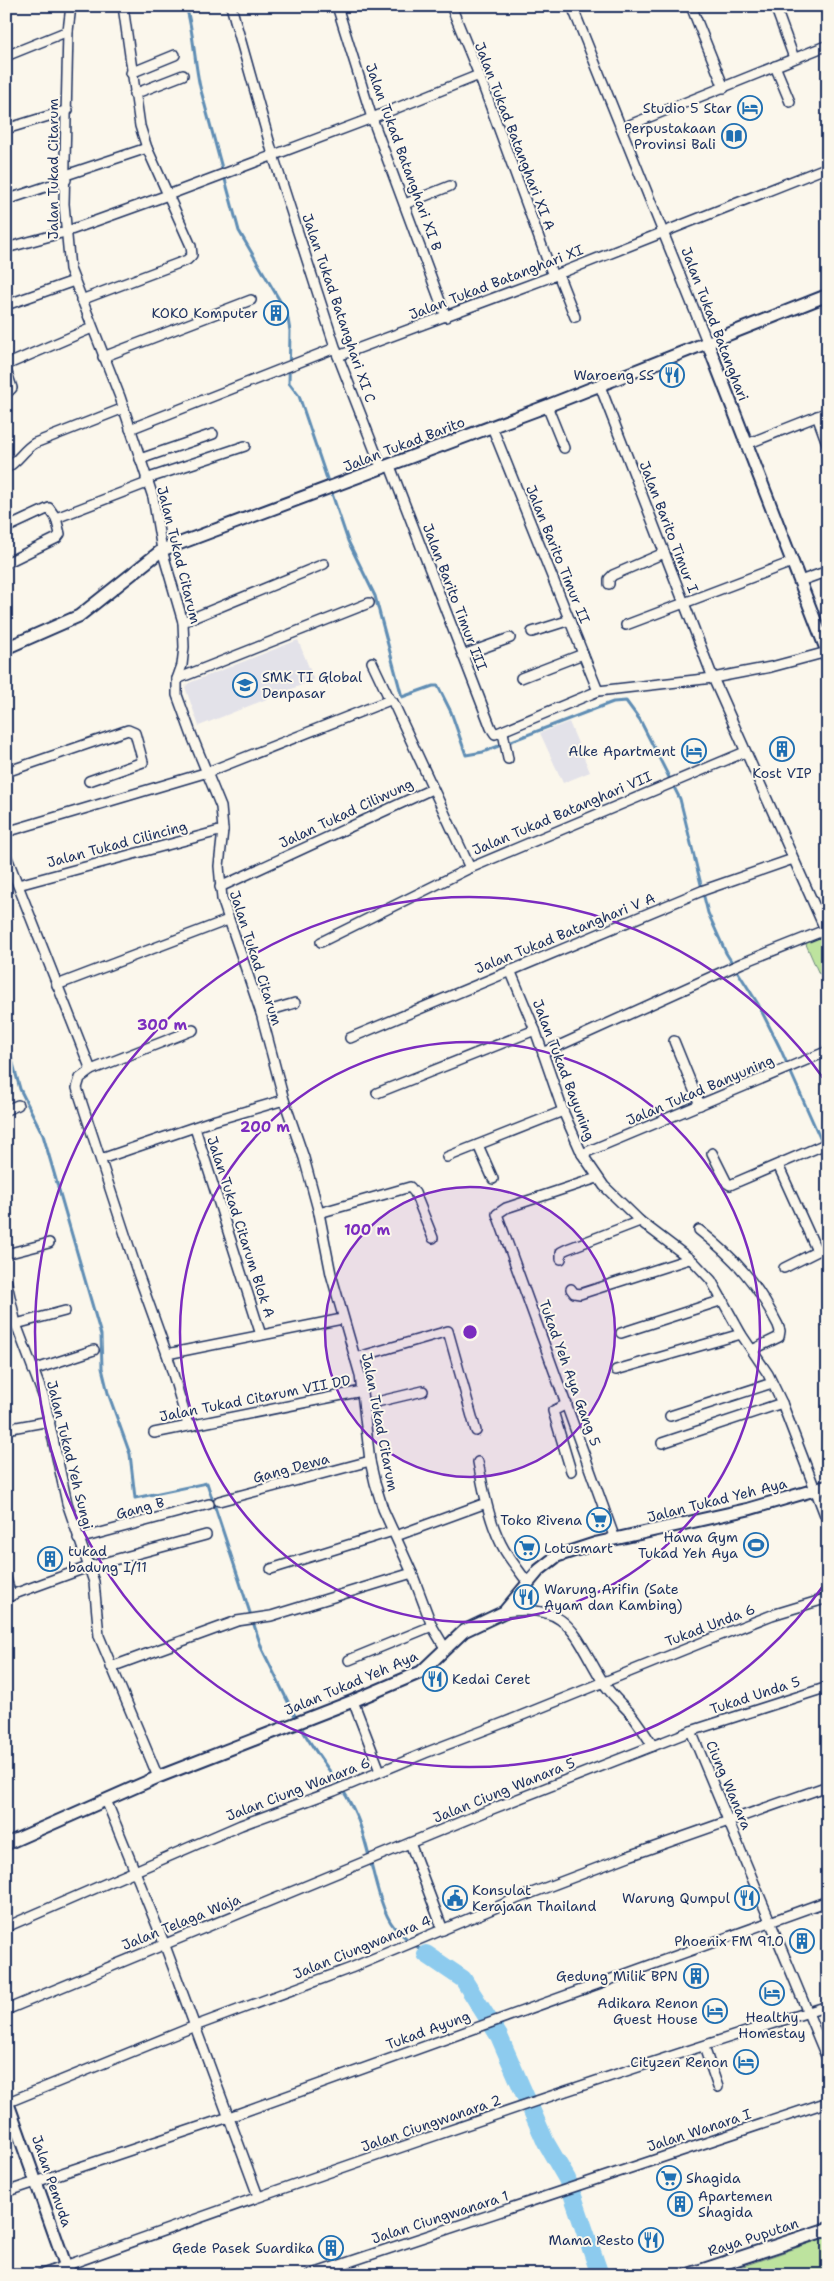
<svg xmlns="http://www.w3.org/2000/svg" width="834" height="2281" viewBox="0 0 834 2281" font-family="'Shantell Sans',sans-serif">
	<rect width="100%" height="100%" fill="#fbf7ec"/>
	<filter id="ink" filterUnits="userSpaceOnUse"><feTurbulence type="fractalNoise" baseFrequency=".02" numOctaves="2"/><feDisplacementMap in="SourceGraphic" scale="10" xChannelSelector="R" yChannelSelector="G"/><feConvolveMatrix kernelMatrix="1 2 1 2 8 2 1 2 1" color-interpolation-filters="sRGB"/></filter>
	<g filter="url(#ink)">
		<g fill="#e3e2e9">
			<polygon points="298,640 314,680 199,726 185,687 189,683"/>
			<polygon points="569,722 590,772 563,783 540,733"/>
		</g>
		<g fill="#bde39e" stroke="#6c897e">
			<polygon points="825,935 828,940 828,970 819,974 805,942"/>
			<polygon points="828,2237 828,2275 717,2275"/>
		</g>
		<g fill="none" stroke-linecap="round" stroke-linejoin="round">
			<g stroke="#5f8db4" stroke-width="3">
				<path d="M186,6C194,33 194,60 200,87L239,231L287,313L290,331L289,383L299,396L348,541L375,596L402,697L433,686H438L451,712L466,755L483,752L613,702L626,701L640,720L680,799L708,913L726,953L758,1004L780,1048L828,1156"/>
				<polyline points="6,1038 20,1089 43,1135 101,1335 102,1368 108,1393 130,1454 135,1498 207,1483 262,1649 297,1720"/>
				<path d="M300,1725C316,1757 342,1782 356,1815C370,1845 376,1905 394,1927C403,1937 416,1945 426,1954"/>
			</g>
			<polyline stroke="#8dcbee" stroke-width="18" points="426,1954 463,1979 499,2036 546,2143 567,2179 600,2275"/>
			<defs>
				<g id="minor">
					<polyline points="71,6 68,31 64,204 70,269 120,397 153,497 162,550 183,622 184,647 182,665 177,679 177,695 192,736 221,807 223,830 219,866 222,899 261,1013 284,1100 304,1158 319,1213 331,1274 360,1375 370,1461 375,1483 383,1509 412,1573 432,1626 445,1648"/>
					<polyline points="231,6 273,155 338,356 382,469"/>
					<polyline points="337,6 372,118 446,317"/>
					<polyline points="451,6 479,75 553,276"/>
					<polyline points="572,6 708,344"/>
					<polyline points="691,6 724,88"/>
					<polyline points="775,6 794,58"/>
					<polyline points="6,56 68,31"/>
					<polyline points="775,66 790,102"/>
					<polyline points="131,73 175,55"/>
					<polyline points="134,94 183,75"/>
					<polyline points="622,128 828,45"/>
					<polyline points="6,129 68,110"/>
					<polyline points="66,175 147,148"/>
					<polyline points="6,200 66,180"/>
					<polyline points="405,204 450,186"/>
					<polyline points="6,248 65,232 168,195 372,118 479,75"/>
					<polyline points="558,274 575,317"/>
					<polyline points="81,300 187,260 192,255 191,246 147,148 140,126 123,6"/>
					<polyline points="6,305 74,281"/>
					<polyline points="338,356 553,276 828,167"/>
					<polyline points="103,357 251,300"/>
					<polyline points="6,365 92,328"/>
					<polyline points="6,370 12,388 6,394"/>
					<polyline points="600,386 713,678 828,936"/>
					<polyline points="547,406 564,448"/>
					<polyline points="817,416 828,446"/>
					<polyline points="492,427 598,691"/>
					<polyline points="130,429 335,348"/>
					<polyline points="747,444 828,412"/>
					<polyline points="140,459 213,434"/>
					<polyline points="390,466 491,728 495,734 598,691 713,678 771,667 827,652"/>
					<path d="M6,468C18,462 23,450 35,443L124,408"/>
					<polyline points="146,479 245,446"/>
					<polyline points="56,518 147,483"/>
					<polyline points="6,528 49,508 56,518 60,534 57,538 6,563"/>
					<polyline points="800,581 828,571"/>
					<polyline points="609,584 609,579 613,575 664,553"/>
					<polyline points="183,622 324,564"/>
					<polyline points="626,625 792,562"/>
					<polyline points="532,632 570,620"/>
					<polyline points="463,655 510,638"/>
					<polyline points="372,662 390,700 393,702 470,868"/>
					<polyline points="521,678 583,654"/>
					<polyline points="177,679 369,603"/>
					<polyline points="503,732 508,759"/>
					<polyline points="6,772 128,730 135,733 143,762 89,781"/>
					<polyline points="6,832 208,772 390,700"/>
					<polyline points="6,855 91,1070"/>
					<polyline points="18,885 223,830"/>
					<polyline points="220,887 432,789"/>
					<polyline points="321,942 470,868 745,752"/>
					<polyline points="510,970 535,1030 563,1111 582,1154 604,1186 640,1221 694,1262 711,1280 741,1334 768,1374 782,1403 828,1523"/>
					<polyline points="57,985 228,920"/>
					<polyline points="261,1013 295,1003"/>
					<polyline points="350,1038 704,890 793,859"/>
					<polyline points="674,1041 700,1105"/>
					<polyline points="543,1053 742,963 825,930"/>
					<polyline points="377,1093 535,1030"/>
					<polyline points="6,1110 18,1105"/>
					<polyline points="195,1128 261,1335"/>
					<polyline points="478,1145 493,1179"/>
					<polyline points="712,1153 727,1183 730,1185 828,1143"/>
					<polyline points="582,1154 828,1051"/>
					<polyline points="447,1157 563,1111"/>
					<polyline points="101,1159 209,1122 284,1100"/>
					<polyline points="778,1165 817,1251"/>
					<polyline points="597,1178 506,1208 497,1214 615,1539"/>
					<polyline points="319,1213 410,1187 415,1193 433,1238"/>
					<path d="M699,1230C736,1259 756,1282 778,1325L780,1331L779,1337L752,1350"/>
					<polyline points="6,1254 49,1243"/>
					<polyline points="561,1259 561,1252 567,1249 640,1221"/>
					<polyline points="784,1268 828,1246"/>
					<polyline points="6,1279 16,1324 44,1398 67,1503 94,1582 99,1636 158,1777"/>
					<polyline points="571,1289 574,1293 580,1294 689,1259"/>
					<polyline points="16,1324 65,1311"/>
					<polyline points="621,1333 723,1300"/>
					<polyline points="167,1354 342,1319"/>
					<polyline points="355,1358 448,1331 476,1431"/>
					<polyline points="33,1370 94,1350"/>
					<polyline points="616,1370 741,1334"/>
					<polyline points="567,1404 553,1411 571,1471"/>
					<polyline points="364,1405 423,1391"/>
					<polyline points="670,1416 772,1383"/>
					<polyline points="188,1425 167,1354 136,1268 77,1088 80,1078 91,1070 193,1030"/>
					<polyline points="6,1429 50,1421"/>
					<polyline points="154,1433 362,1391"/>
					<polyline points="662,1443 782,1403"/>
					<path d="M478,1462C484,1492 489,1524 505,1551C512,1562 520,1572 528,1583"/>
					<polyline points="219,1501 370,1461"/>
					<polyline points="396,1536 486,1503"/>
					<polyline points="78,1539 209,1504"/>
					<polyline points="271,1569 393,1531"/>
					<polyline points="6,1578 11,1596"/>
					<polyline points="6,1597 88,1567 206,1535"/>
					<path d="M504,1612C570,1602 574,1635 603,1682C610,1694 622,1704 631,1714C639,1724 646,1735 653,1746"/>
					<polyline points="349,1660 432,1626"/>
					<polyline points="111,1667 237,1621 271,1616 412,1573"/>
					<polyline points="353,1701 380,1771"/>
					<polyline points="691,1731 828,2061"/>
					<polyline points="106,1800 164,1943 258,2196"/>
					<polyline points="410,1843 443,1930"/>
					<polyline points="6,1927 241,1825 334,1791 425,1753 503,1723 708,1640 772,1615 828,1598"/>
					<polyline points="6,2010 487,1811 691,1731 828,1687"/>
					<polyline points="704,2047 718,2087"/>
					<polyline points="6,2103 195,2026 351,1968 516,1899 629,1856 828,1786"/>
					<polyline points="6,2192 229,2117 828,1901"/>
					<path d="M40,2275C301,2181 563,2089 828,2006"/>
					<polyline points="310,2275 828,2102"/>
				</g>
				<g id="tertiary">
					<polyline points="708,344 828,654"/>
					<polyline points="6,648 79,616 162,550 547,406 828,295"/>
					<polyline points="6,1844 158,1777 353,1701 421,1672 464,1631 504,1612 539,1570 557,1556 597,1543 749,1509 828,1486"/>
					<polyline points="6,2098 69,2275"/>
				</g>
				<polyline id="secondary" points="688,2275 828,2229"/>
			</defs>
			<use href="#minor" stroke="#1b2f5e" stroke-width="12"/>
			<use href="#tertiary" stroke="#1b2f5e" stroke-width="15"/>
			<use href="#secondary" stroke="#1b2f5e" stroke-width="16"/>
			<use href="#minor" stroke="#fbf7ec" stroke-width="9"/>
			<use href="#tertiary" stroke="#fbf7ec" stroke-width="11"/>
			<use href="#secondary" stroke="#fbf7ec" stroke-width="12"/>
		</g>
	</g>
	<circle cx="470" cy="1332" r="145" fill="#7b2cbf" fill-opacity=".12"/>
	<g fill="none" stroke="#7b2cbf" stroke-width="2.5">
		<circle cx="470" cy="1332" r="145"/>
		<circle cx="470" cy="1332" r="290"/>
		<path d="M826 1582A435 435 0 1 1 826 1082"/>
	</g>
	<defs>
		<symbol id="hotel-ring" viewBox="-11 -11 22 22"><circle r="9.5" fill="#fbf7ec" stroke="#1f6fb2" stroke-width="1.5"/><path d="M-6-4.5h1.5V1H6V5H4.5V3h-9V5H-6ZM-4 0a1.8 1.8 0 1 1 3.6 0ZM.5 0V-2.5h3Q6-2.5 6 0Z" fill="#1f6fb2"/></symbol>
		<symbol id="library-ring" viewBox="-11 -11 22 22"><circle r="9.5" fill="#fbf7ec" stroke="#1f6fb2" stroke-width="1.5"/><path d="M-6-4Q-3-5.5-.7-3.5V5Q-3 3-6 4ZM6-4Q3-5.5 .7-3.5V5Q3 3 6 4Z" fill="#1f6fb2"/></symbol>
		<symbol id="building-ring" viewBox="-11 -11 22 22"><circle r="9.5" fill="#fbf7ec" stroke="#1f6fb2" stroke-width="1.5"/><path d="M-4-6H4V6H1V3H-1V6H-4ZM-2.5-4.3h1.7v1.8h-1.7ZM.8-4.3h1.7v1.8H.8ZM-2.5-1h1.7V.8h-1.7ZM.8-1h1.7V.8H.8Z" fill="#1f6fb2"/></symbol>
		<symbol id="restaurant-ring" viewBox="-11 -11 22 22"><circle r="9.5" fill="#fbf7ec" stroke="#1f6fb2" stroke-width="1.5"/><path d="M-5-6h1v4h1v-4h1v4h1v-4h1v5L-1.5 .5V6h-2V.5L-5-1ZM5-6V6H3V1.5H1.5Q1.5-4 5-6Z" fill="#1f6fb2"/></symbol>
		<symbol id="school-ring" viewBox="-11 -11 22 22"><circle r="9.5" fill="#fbf7ec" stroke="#1f6fb2" stroke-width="1.5"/><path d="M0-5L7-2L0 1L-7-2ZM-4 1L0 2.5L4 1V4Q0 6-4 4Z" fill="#1f6fb2"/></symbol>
		<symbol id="supermarket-ring" viewBox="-11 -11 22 22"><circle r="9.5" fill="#fbf7ec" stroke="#1f6fb2" stroke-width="1.5"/><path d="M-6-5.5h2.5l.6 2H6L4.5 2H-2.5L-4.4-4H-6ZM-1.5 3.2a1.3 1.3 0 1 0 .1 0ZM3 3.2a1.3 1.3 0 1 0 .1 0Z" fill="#1f6fb2"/></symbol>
		<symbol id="stadium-ring" viewBox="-11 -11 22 22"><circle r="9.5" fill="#fbf7ec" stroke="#1f6fb2" stroke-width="1.5"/><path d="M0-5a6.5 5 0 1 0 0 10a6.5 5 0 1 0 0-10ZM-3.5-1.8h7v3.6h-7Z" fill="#1f6fb2"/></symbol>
		<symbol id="civic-ring" viewBox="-11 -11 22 22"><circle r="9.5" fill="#fbf7ec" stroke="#1f6fb2" stroke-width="1.5"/><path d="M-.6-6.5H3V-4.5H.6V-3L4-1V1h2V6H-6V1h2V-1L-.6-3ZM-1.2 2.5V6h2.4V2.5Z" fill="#1f6fb2"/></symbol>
	</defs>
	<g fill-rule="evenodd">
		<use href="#hotel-ring" x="736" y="94" width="28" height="28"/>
		<use href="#library-ring" x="720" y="122" width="28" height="28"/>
		<use href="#building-ring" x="262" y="299" width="28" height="28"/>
		<use href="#restaurant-ring" x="658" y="361" width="28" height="28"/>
		<use href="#school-ring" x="231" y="671" width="28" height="28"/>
		<use href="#building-ring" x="768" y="735" width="28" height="28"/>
		<use href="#hotel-ring" x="680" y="737" width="28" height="28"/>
		<use href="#supermarket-ring" x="585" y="1506" width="28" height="28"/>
		<use href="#stadium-ring" x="742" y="1531" width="28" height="28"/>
		<use href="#supermarket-ring" x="513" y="1534" width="28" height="28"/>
		<use href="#building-ring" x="36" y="1545" width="28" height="28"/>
		<use href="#restaurant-ring" x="512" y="1583" width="28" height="28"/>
		<use href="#restaurant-ring" x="421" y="1665" width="28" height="28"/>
		<use href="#civic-ring" x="441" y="1884" width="28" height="28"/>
		<use href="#restaurant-ring" x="733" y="1884" width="28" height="28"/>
		<use href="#building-ring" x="788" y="1927" width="28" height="28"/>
		<use href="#building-ring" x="682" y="1962" width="28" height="28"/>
		<use href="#hotel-ring" x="758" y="1979" width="28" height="28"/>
		<use href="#hotel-ring" x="701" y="1997" width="28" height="28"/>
		<use href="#hotel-ring" x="732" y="2048" width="28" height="28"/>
		<use href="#supermarket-ring" x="655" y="2164" width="28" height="28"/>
		<use href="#building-ring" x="666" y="2190" width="28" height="28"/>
		<use href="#restaurant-ring" x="637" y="2226" width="28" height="28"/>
		<use href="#building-ring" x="317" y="2234" width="28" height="28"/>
	</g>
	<g text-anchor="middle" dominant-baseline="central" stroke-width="4" stroke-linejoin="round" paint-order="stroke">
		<g font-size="14" fill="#1b2f5e" stroke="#fbf7ec" text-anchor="end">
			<text x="732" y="108">Studio 5 Star</text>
			<text x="716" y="128">Perpustakaan<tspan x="716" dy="16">Provinsi Bali</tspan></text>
			<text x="258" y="313">KOKO Komputer</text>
			<text x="654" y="375">Waroeng SS</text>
			<text x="262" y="677" text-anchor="start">SMK TI Global<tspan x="262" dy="16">Denpasar</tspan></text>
			<text x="676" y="751">Alke Apartment</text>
			<text x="782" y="773" text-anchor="middle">Kost VIP</text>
			<text x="582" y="1520">Toko Rivena</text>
			<text x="738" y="1537">Hawa Gym<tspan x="738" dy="16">Tukad Yeh Aya</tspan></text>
			<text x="544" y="1548" text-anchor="start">Lotusmart</text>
			<text x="68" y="1551" text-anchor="start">tukad<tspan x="68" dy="16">badung I/11</tspan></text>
			<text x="544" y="1589" text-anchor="start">Warung Arifin (Sate<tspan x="544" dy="16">Ayam dan Kambing)</tspan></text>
			<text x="452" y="1679" text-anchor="start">Kedai Ceret</text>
			<text x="472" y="1890" text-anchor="start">Konsulat<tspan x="472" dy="16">Kerajaan Thailand</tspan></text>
			<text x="730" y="1898">Warung Qumpul</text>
			<text x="784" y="1941">Phoenix FM 91.0</text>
			<text x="678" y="1976">Gedung Milik BPN</text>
			<text x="698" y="2003">Adikara Renon<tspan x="698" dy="16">Guest House</tspan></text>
			<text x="772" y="2017" text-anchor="middle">Healthy<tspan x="772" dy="16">Homestay</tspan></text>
			<text x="728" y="2062">Cityzen Renon</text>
			<text x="686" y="2178" text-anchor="start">Shagida</text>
			<text x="698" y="2196" text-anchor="start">Apartemen<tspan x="698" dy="16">Shagida</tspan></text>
			<text x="634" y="2240">Mama Resto</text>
			<text x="314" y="2248">Gede Pasek Suardika</text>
		</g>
		<g font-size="14" fill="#1b2f5e" stroke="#fbf7ec">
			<text transform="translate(515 136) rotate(69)">Jalan Tukad Batanghari XI A</text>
			<text transform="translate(404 157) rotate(70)">Jalan Tukad Batanghari XI B</text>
			<text transform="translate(53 169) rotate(-90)">Jalan Tukad Citarum</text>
			<text transform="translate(496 282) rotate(-21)">Jalan Tukad Batanghari XI</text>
			<text transform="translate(339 308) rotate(71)">Jalan Tukad Batanghari XI C</text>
			<text transform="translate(715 324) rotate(69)">Jalan Tukad Batanghari</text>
			<text transform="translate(404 444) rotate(-21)">Jalan Tukad Barito</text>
			<text transform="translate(669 527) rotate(69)">Jalan Barito Timur I</text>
			<text transform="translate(558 554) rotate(68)">Jalan Barito Timur II</text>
			<text transform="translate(179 555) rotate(76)">Jalan Tukad Citarum</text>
			<text transform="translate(455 597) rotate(69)">Jalan Barito Timur III</text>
			<text transform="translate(346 813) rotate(-25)">Jalan Tukad Ciliwung</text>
			<text transform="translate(562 813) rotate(-23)">Jalan Tukad Batanghari VII</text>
			<text transform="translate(117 844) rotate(-15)">Jalan Tukad Cilincing</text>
			<text transform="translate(565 933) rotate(-22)">Jalan Tukad Batanghari V A</text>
			<text transform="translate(256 958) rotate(72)">Jalan Tukad Citarum</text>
			<text transform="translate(564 1070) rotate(69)">Jalan Tukad Bayuning</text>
			<text transform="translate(700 1090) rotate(-23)">Jalan Tukad Banyuning</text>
			<text transform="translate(241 1227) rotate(72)">Jalan Tukad Citarum Blok A</text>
			<text transform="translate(570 1373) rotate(70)">Tukad Yeh Aya Gang 5</text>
			<text transform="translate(255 1398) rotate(-11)">Jalan Tukad Citarum VII DD</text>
			<text transform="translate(380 1422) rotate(79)">Jalan Tukad Citarum</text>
			<text transform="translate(70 1455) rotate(76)">Jalan Tukad Yeh Sungi</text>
			<text transform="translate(291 1468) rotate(-15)">Gang Dewa</text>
			<text transform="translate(717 1500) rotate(-14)">Jalan Tukad Yeh Aya</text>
			<text transform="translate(140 1508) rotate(-15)">Gang B</text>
			<text transform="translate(710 1625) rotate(-21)">Tukad Unda 6</text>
			<text transform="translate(351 1683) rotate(-23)">Jalan Tukad Yeh Aya</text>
			<text transform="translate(755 1695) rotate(-18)">Tukad Unda 5</text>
			<text transform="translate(729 1785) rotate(67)">Ciung Wanara</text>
			<text transform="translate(298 1789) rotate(-21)">Jalan Ciung Wanara 6</text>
			<text transform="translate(504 1790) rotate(-22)">Jalan Ciung Wanara 5</text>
			<text transform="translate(181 1922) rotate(-22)">Jalan Telaga Waja</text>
			<text transform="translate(362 1947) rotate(-22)">Jalan Ciungwanara 4</text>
			<text transform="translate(428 2030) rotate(-20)">Tukad Ayung</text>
			<text transform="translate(431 2123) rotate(-19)">Jalan Ciungwanara 2</text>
			<text transform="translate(699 2130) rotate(-18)">Jalan Wanara I</text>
			<text transform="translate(52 2181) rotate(71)">Jalan Pemuda</text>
			<text transform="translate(440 2217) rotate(-18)">Jalan Ciungwanara 1</text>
			<text transform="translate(753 2237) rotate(-18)">Raya Puputan</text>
		</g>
	</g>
	<circle cx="470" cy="1332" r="8" fill="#7b2cbf" stroke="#fbf7ec" stroke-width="2.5"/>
	<g font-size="15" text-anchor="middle" font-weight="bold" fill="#7b2cbf" stroke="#fbf7ec" stroke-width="4" stroke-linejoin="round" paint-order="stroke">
		<text x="162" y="1030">300 m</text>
		<text x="265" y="1132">200 m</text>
		<text x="367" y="1235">100 m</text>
	</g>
	<rect width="834" height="2281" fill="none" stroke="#fbf7ec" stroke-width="25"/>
	<rect x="12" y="12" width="809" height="2256" fill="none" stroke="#1b2f5e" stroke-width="2" filter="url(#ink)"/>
</svg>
